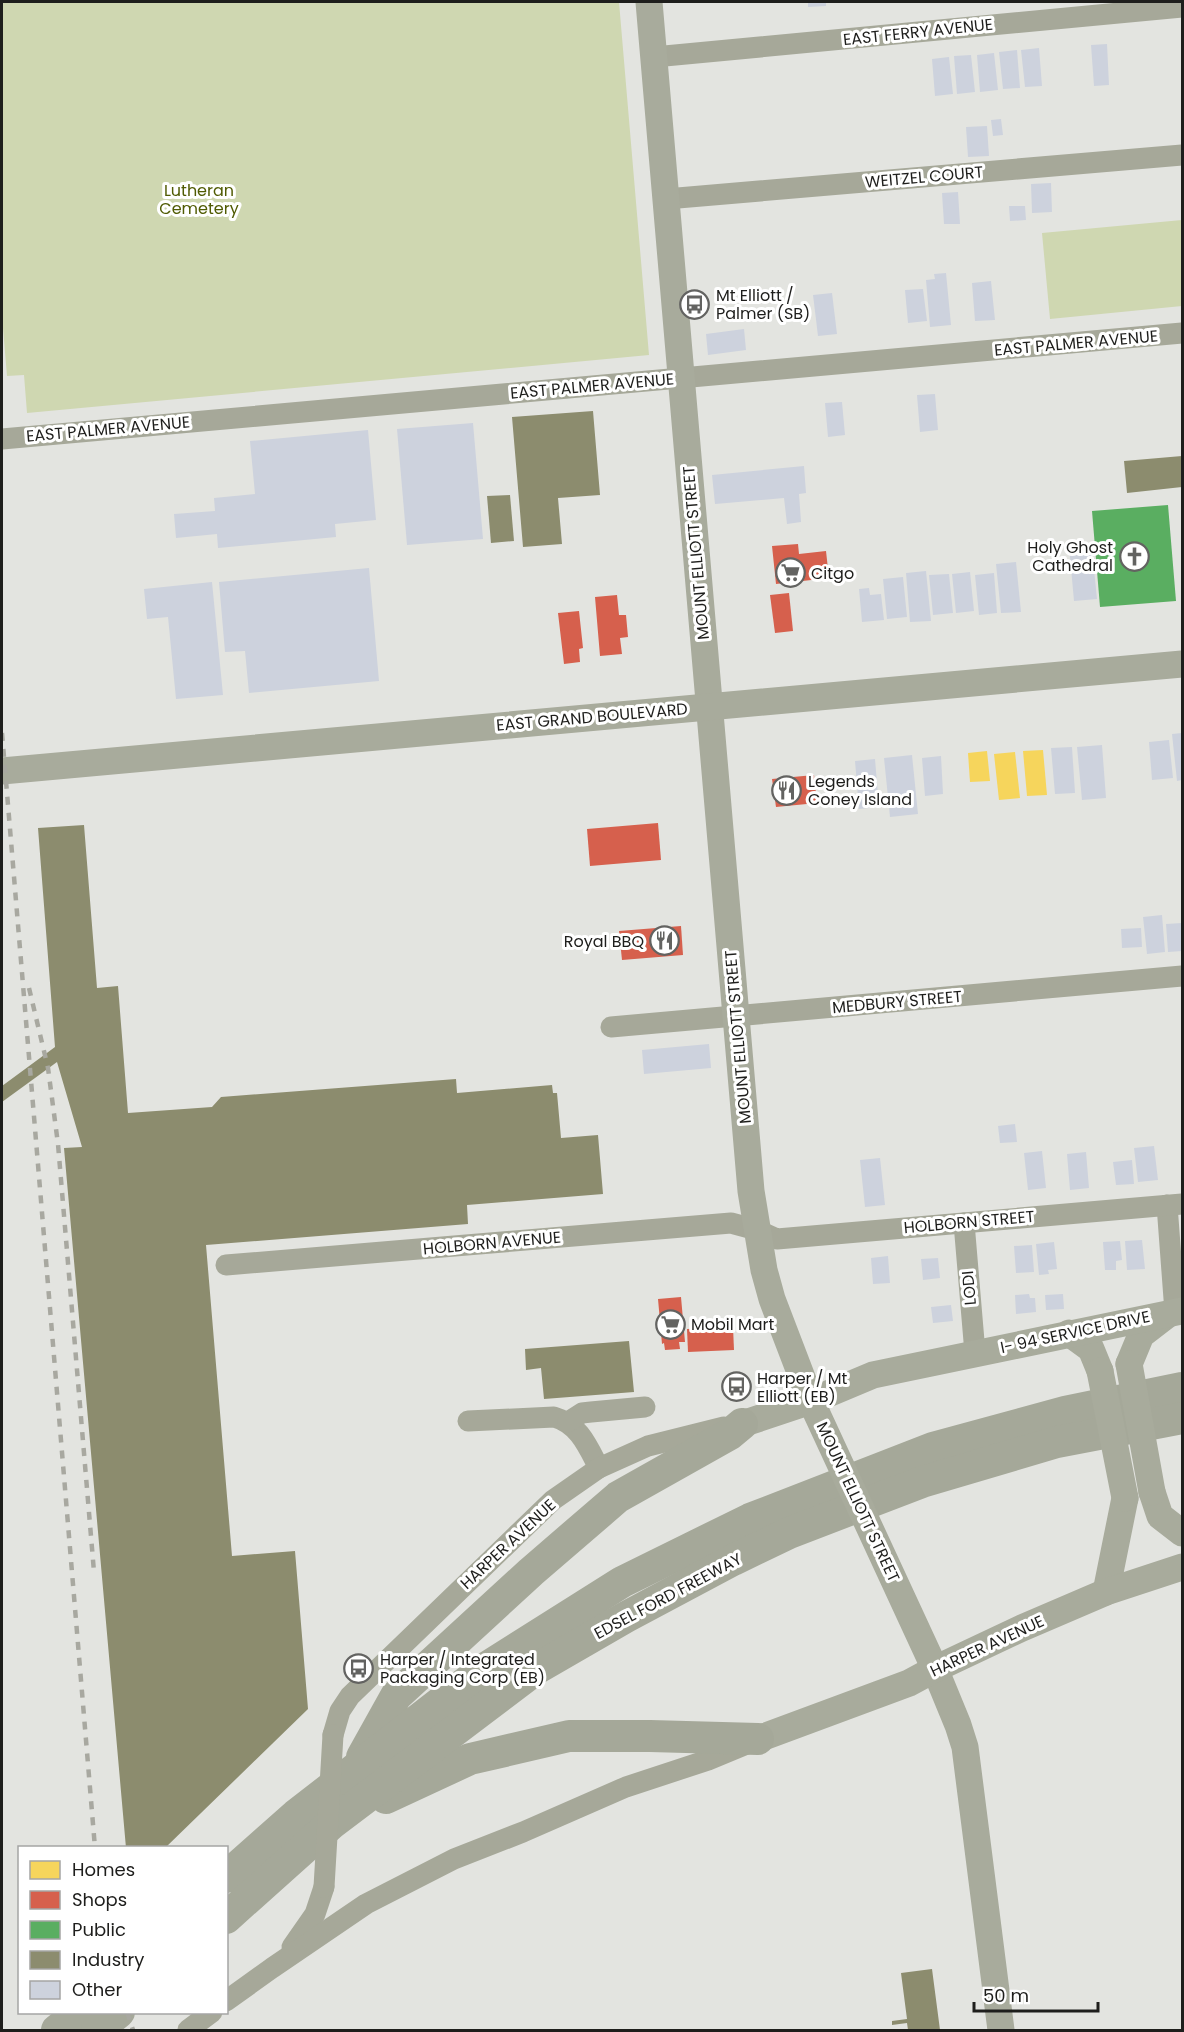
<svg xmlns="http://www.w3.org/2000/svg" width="1184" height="2032" viewBox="0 0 1184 2032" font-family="Poppins,sans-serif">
	<rect width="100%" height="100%" fill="#e3e4e0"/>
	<g fill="#cfd7b1">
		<polygon points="2,2 619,2 649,355 27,413 24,375 7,376 2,316"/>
		<polygon points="1182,220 1182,306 1050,319 1042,233"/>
	</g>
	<g fill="#f6d55c">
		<polygon points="1043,750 1047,795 1027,796 1023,751"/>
		<polygon points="987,751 990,781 970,782 968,753"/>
		<polygon points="1015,752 1020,798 999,800 994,754"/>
	</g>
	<g fill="#d6604d">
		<polygon points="798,544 799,554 826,551 829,578 776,584 772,546"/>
		<polygon points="789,593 793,631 775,633 770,595"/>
		<polygon points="617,595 619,615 626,615 628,637 620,638 622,654 600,656 595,597"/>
		<polygon points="579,611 583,648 579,649 580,662 564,664 558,613"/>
		<polygon points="814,775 817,803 776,807 772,779"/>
		<polygon points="658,823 661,860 590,866 587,829"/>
		<polygon points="681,926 683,955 622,960 619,931"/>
		<polygon points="681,1297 685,1342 679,1342 680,1349 665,1350 664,1343 662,1344 658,1299"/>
		<polygon points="733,1327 734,1350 688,1352 687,1329"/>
	</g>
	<polygon fill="#5aae61" points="1168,505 1176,601 1100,607 1092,511"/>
	<g fill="#8c8c6e">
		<polygon points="593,411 600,495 558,498 562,544 523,547 512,417"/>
		<polygon points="1182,456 1182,487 1127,493 1124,461"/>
		<polygon points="510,495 514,541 491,543 487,496"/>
		<polygon points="84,825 97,988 118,986 128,1113 212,1107 221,1097 456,1079 457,1093 552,1085 553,1093 557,1093 561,1138 598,1135 603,1194 467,1205 468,1224 206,1245 232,1556 295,1551 308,1709 165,1848 126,1848 64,1148 82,1147 57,1062 2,1102 2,1086 55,1047 38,828"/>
		<polygon points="629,1341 634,1392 544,1399 541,1368 526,1370 525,1349"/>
		<polygon points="932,1969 940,2030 908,2030 907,2023 892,2025 892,2021 907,2019 901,1973"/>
	</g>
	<g fill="#cdd2dd">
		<polygon points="808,2 826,2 826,6 808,7"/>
		<polygon points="1107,44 1109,85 1094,86 1091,45"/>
		<polygon points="1039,48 1042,86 1025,87 1021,50"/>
		<polygon points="1017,50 1020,88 1003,89 999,52"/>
		<polygon points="994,53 998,90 980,92 977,55"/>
		<polygon points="971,55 975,92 957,94 954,56"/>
		<polygon points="949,57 953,94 935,96 932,59"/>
		<polygon points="1001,119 1003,135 993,136 991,120"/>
		<polygon points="987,126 989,156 968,157 966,127"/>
		<polygon points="1051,183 1052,212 1032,213 1031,184"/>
		<polygon points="958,192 960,224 944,224 942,193"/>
		<polygon points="1009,206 1025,206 1026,220 1010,221"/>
		<polygon points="946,273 951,325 930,327 926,280 935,279 934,274"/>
		<polygon points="991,281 995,320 975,321 972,283"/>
		<polygon points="923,289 927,321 908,323 905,290"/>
		<polygon points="832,293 837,334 818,336 813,295"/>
		<polygon points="744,329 746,350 708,355 706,334"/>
		<polygon points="935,394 938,430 920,432 917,395"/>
		<polygon points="842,402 845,435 828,437 825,403"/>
		<polygon points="473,423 483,539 407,545 397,429"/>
		<polygon points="368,430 376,520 335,524 336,537 218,548 217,534 176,538 174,514 215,511 214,498 255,494 250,441"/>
		<polygon points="804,466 806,493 799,494 801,522 787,524 784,498 715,504 712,475"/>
		<polygon points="1085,544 1085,550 1092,549 1097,599 1074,601 1069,546"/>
		<polygon points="1016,562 1021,612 1001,613 996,564"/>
		<polygon points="369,568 379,681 249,693 245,651 225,652 219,582"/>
		<polygon points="926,571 931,621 910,622 906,573"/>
		<polygon points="970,572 974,611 956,613 952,574"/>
		<polygon points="994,573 997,613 979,615 975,575"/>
		<polygon points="949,574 953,613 933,615 929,575"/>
		<polygon points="903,577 907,617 887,619 883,579"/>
		<polygon points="212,582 223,695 176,699 168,617 147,619 144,589"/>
		<polygon points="869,588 870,595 881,594 884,620 862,622 859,589"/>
		<polygon points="1182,733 1182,780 1177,781 1172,734"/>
		<polygon points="1169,740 1173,778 1152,780 1149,742"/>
		<polygon points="1102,745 1106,798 1082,800 1077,747"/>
		<polygon points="1072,747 1075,793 1055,794 1051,748"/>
		<polygon points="912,755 918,814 890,817 884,758"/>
		<polygon points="941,756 943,794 925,796 922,758"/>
		<polygon points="875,759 879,807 859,809 855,761"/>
		<polygon points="1162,915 1165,952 1147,954 1143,917"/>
		<polygon points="1182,923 1182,951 1168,952 1166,924"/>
		<polygon points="1141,928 1142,947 1122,948 1121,929"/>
		<polygon points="709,1044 711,1068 644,1074 642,1050"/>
		<polygon points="1015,1124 1017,1142 1000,1143 998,1126"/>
		<polygon points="1154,1146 1158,1180 1138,1182 1134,1148"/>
		<polygon points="1042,1151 1046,1188 1028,1190 1024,1153"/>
		<polygon points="1086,1152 1089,1188 1070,1190 1067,1154"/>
		<polygon points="880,1158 885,1205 865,1207 860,1160"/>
		<polygon points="1132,1160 1134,1184 1116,1185 1113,1162"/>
		<polygon points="1142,1240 1145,1269 1127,1270 1125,1241"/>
		<polygon points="1120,1241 1122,1260 1116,1261 1116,1270 1105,1270 1103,1242"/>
		<polygon points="1054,1242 1057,1269 1048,1270 1049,1274 1039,1275 1036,1244"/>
		<polygon points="1032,1245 1034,1272 1016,1273 1014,1246"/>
		<polygon points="888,1256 890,1283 873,1284 871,1258"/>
		<polygon points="938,1258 940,1278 923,1280 921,1259"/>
		<polygon points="1029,1294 1030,1298 1035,1298 1036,1312 1016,1314 1015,1295"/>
		<polygon points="1063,1294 1064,1309 1046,1310 1045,1295"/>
		<polygon points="951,1305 953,1321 933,1323 931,1307"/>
	</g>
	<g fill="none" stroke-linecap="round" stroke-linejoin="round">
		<g stroke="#a6a899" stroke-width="21">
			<polyline points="654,57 1182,7"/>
			<polyline points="666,199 1182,155"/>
			<polyline points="2,439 1182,333"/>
			<polyline points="611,1027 1182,976"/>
			<polyline points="1167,1205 1175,1312"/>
			<polyline points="964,1223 975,1353"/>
			<polyline points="226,1265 731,1223 757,1230 777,1239 1182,1204"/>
			<path d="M468,1421L554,1417C579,1424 588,1447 599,1468"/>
			<polyline points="568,1422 582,1413 591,1412 645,1407"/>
			<polyline points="333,1735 340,1711 350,1696 553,1500 599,1468 648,1446 724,1427"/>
			<polyline points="292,1947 315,1914 324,1887"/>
			<polyline points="226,2001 272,1968 366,1904 454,1859 523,1832 626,1787 708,1760 749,1743"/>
			<polyline points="188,2030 212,2012"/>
		</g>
		<g stroke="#a8ab9c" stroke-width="27">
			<polyline points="649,2 751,1191 764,1270 772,1299 811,1401"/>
			<polyline points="2,771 1182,664"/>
			<polyline points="1069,1333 1091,1349 1100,1371"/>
			<polyline points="1129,1364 1141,1335 1167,1315"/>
			<polyline points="742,1424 811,1401 873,1375 1182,1311"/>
			<polyline points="1152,1492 1160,1516 1182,1533"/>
			<polyline points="1106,1592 1125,1498"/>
			<polyline points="935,1669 958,1725 965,1747 1001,2030"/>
			<polyline points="758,1739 909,1683 935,1669 1022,1628 1106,1592 1182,1567"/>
		</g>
		<g stroke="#a5a899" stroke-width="32">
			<polyline points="362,1757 396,1696 531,1572 618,1497 730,1434 742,1424"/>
			<polyline points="386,1798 470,1759 569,1736 650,1736 758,1739"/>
			<polyline points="226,1877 296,1815 481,1671 622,1582 750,1519 933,1448 1065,1412 1182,1388"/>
			<polyline points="226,1918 331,1824 536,1669 626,1617 733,1560 789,1533 922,1482 1057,1442 1182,1418"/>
			<polyline points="57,2030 80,2012"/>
			<polyline points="97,2030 119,2012"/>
		</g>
		<g stroke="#a8a8a0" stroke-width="4.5" stroke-dasharray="8 8" stroke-linecap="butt">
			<polyline points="2,733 95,1848"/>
			<polyline points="29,988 48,1068 58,1144 94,1572"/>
			<polyline points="127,2012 133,2030"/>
		</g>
		<polyline stroke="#a6a899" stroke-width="21" points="324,1887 333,1735"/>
		<g stroke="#a8ab9c" stroke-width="27">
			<polyline points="1129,1364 1152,1492"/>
			<polyline points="1100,1371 1125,1498"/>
			<polyline points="811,1401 935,1669"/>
		</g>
	</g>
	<defs>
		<symbol id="bus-ring" viewBox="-11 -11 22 22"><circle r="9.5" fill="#fff" stroke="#636361" stroke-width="1.5"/><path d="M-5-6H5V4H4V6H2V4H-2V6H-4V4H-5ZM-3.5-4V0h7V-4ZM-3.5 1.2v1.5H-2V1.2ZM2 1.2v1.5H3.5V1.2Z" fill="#636361"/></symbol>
		<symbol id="church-ring" viewBox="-11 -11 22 22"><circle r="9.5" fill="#fff" stroke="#636361" stroke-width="1.5"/><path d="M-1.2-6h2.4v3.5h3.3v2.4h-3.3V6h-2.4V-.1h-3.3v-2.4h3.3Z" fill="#636361"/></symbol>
		<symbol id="supermarket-ring" viewBox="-11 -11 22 22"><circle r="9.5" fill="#fff" stroke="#636361" stroke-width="1.5"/><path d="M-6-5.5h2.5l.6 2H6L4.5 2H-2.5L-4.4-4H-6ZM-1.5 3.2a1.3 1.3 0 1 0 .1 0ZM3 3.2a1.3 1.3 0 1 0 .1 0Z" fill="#636361"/></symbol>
		<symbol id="restaurant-ring" viewBox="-11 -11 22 22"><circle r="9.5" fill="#fff" stroke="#636361" stroke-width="1.5"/><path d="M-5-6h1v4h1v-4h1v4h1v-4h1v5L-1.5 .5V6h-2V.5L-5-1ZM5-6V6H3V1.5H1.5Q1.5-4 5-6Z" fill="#636361"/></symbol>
	</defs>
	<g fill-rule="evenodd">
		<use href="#bus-ring" x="678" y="288" width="33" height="33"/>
		<use href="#church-ring" x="1118" y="540" width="33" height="33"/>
		<use href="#supermarket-ring" x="774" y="556" width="33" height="33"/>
		<use href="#restaurant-ring" x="770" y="774" width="33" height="33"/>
		<use href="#restaurant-ring" x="648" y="924" width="33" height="33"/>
		<use href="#supermarket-ring" x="654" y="1308" width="33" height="33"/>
		<use href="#bus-ring" x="720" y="1370" width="33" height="33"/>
		<use href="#bus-ring" x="342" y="1652" width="33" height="33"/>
	</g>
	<g text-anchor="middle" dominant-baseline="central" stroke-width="6" stroke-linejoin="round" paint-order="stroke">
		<g font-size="16" fill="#1e1e1c" stroke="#fff">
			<text transform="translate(918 32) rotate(-6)">EAST FERRY AVENUE</text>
			<text transform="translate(924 177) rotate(-5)">WEITZEL COURT</text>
			<text transform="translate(1076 343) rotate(-5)">EAST PALMER AVENUE</text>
			<text transform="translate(592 386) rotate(-5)">EAST PALMER AVENUE</text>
			<text transform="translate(108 429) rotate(-5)">EAST PALMER AVENUE</text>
			<text transform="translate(696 553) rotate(-95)">MOUNT ELLIOTT STREET</text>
			<text transform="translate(592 717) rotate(-5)">EAST GRAND BOULEVARD</text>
			<text transform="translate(897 1002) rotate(-5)">MEDBURY STREET</text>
			<text transform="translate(738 1037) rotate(-95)">MOUNT ELLIOTT STREET</text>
			<text transform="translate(969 1222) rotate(-5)">HOLBORN STREET</text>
			<text transform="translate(492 1243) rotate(-5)">HOLBORN AVENUE</text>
			<text transform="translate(969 1288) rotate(-95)">LODI</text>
			<text transform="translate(1075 1332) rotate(-12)">I- 94 SERVICE DRIVE</text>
			<text transform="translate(858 1502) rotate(65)">MOUNT ELLIOTT STREET</text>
			<text transform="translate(508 1544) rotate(-43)">HARPER AVENUE</text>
			<text transform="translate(668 1596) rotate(-28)">EDSEL FORD FREEWAY</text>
			<text transform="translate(987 1646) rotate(-25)">HARPER AVENUE</text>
		</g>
		<g font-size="16" fill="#505b03" stroke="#fff">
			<text x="199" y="190">Lutheran<tspan x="199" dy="18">Cemetery</tspan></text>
		</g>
		<g font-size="16" fill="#1e1e1c" stroke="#fff" text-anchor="start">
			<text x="716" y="295">Mt Elliott /<tspan x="716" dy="18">Palmer (SB)</tspan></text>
			<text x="1113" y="547" text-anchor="end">Holy Ghost<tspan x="1113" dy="18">Cathedral</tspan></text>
			<text x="811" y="573">Citgo</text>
			<text x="808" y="781">Legends<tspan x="808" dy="18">Coney Island</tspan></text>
			<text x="644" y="941" text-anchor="end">Royal BBQ</text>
			<text x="691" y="1324">Mobil Mart</text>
			<text x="757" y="1378">Harper / Mt<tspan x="757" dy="18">Elliott (EB)</tspan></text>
			<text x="380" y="1659">Harper / Integrated<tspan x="380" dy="18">Packaging Corp (EB)</tspan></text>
		</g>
	</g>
	<rect width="1184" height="2032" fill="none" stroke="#1e1e1c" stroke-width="6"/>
	<rect x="18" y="1846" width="210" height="168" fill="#ffffff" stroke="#a5a5a4" stroke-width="1.5"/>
	<rect x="30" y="1861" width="30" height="18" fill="#f6d55c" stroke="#a5a5a4" stroke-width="1.5"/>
	<text x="72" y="1876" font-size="18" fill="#1e1e1c">Homes</text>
	<rect x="30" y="1891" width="30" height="18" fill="#d6604d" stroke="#a5a5a4" stroke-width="1.5"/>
	<text x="72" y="1906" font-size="18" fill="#1e1e1c">Shops</text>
	<rect x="30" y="1921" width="30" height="18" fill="#5aae61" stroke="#a5a5a4" stroke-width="1.5"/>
	<text x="72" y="1936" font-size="18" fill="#1e1e1c">Public</text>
	<rect x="30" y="1951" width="30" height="18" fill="#8c8c6e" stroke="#a5a5a4" stroke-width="1.5"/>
	<text x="72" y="1966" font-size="18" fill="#1e1e1c">Industry</text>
	<rect x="30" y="1981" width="30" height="18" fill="#cdd2dd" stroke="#a5a5a4" stroke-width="1.5"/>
	<text x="72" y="1996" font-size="18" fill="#1e1e1c">Other</text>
	<path d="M974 2002v9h124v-9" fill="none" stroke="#1e1e1c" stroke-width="3"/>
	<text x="983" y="2002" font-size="18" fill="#1e1e1c" stroke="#ffffff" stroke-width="4.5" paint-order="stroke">50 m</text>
</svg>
